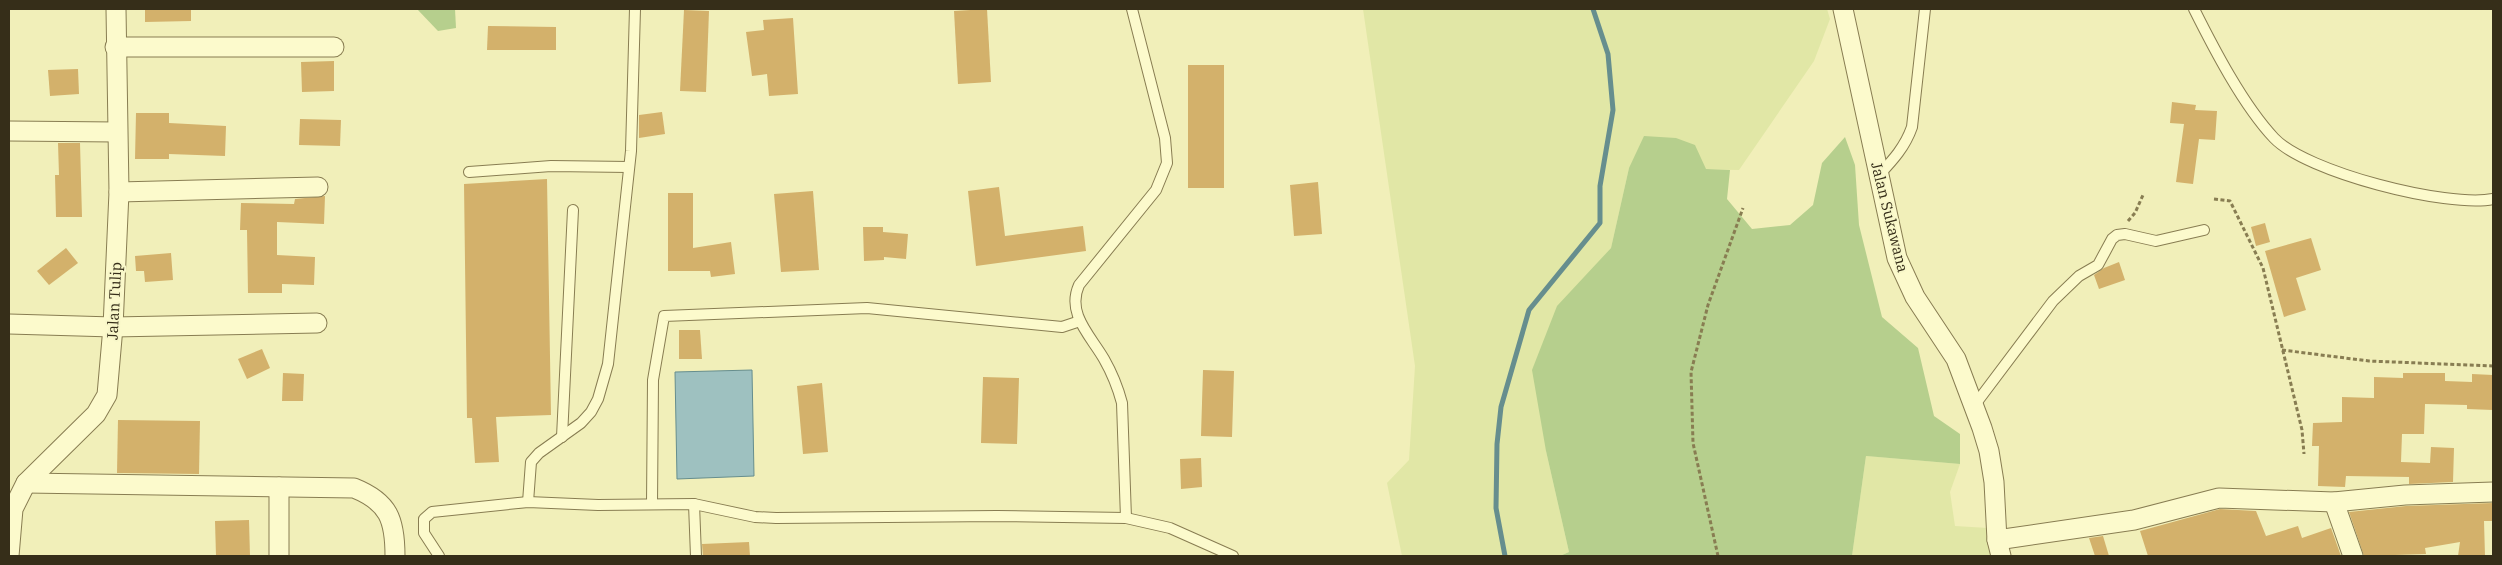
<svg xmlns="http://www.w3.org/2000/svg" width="2502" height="565" viewBox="0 0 2502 565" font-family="'IBM Plex Serif',serif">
	<rect width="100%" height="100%" fill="#f1efb9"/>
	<g fill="#e1e7a6">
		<polygon points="1363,9 1827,9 1830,19 1814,61 1739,170 1629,168 1611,248 1595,266 1546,451 1569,552 1560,556 1402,556 1387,483 1409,460 1415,366"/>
		<polygon points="1866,456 1960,464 1950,492 1955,526 1988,528 1991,556 1852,556"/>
	</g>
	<g fill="#b6cf8d">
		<polygon points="417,9 455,9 456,28 438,31"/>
		<polygon points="1644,136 1676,138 1695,145 1706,169 1730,170 1727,199 1752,229 1790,225 1813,205 1822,163 1845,137 1855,165 1859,225 1882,317 1918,348 1934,416 1960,434 1960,464 1866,456 1852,556 1560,556 1569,552 1546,451 1532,370 1557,306 1611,248 1629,168"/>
	</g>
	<polygon fill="#9ec1c0" stroke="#668e8e" points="752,370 754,476 677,479 675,372"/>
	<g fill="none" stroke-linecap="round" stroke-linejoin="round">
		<polyline stroke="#668e8e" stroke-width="5" points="1505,556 1496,508 1497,444 1501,407 1529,310 1600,223 1600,186 1613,110 1608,54 1593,9"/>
	</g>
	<g fill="#d3b16b">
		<polygon points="145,9 191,9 191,21 145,22"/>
		<polygon points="987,9 991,82 958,84 954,11"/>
		<polygon points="684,10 709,11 706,92 680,91"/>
		<polygon points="793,18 798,94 769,96 767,74 752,76 746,32 764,30 763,20"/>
		<polygon points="488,26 556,27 556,50 487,50"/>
		<polygon points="334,61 334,91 302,92 301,62"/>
		<rect x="1188" y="65" width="36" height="123"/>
		<polygon points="78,69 79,94 50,96 48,70"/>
		<polygon points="2172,102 2196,105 2195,110 2217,111 2215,140 2199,139 2193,184 2176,182 2184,124 2170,123"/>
		<polygon points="662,112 665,134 639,138 639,115"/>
		<polygon points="136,113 169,113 169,123 226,126 225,156 169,154 169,159 135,159"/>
		<polygon points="300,119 341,120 340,146 299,145"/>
		<polygon points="58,143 80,143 82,217 56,217 55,175 59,175"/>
		<polygon points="547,179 551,415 496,417 499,462 475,463 472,418 467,418 464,184"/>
		<polygon points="1318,182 1322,234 1294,236 1290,185"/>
		<polygon points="999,187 1005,236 1083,226 1086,251 976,266 968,191"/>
		<polygon points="813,191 819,270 781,272 774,194"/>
		<polygon points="668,193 693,193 693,248 731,242 735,274 711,277 710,271 668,271"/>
		<polygon points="325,196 324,224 277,222 277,255 315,257 314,285 282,284 282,293 248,293 247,230 240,230 241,203 294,204 295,199"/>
		<polygon points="2265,223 2270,242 2256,246 2251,227"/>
		<polygon points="863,227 883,227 883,232 908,234 906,259 884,257 884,260 864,261"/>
		<polygon points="2311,238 2321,270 2296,278 2306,310 2284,317 2265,251"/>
		<polygon points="66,248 78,263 49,285 37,271"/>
		<polygon points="171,253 173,280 145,282 144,271 136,271 135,256"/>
		<polygon points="2119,262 2125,280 2099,289 2094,275 2104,268"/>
		<polygon points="679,330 700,330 702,359 679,359"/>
		<polygon points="262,349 270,368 247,379 238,359"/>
		<polygon points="1203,370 1234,371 1232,437 1201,436"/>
		<polygon points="283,373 304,374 303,401 282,401"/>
		<polygon points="2403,373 2445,373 2445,381 2472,382 2472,374 2493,375 2493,410 2467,409 2467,405 2425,404 2424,434 2402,434 2401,462 2430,463 2431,447 2454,448 2453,482 2409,484 2409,477 2346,476 2345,487 2318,486 2319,446 2312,446 2313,423 2342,422 2342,397 2374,398 2374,377 2403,378"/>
		<polygon points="983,377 1019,378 1017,444 981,443"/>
		<polygon points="822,383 828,452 803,454 797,386"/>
		<polygon points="118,420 200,421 199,474 117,473"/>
		<polygon points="1201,458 1202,487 1181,489 1180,459"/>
		<polygon points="2493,503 2493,521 2484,521 2485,556 2458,556 2460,542 2425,548 2426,554 2364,556 2349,512 2406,506"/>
		<polygon points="2220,509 2256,511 2266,536 2298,526 2302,538 2331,528 2341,556 2148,556 2140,531"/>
		<polygon points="249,520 250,556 216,556 215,521"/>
		<polygon points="2103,536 2109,556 2095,556 2089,538"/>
		<polygon points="749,542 750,556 703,556 702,544"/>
	</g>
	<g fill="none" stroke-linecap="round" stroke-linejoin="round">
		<defs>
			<g id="service">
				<path d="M2194,9C2214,49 2243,105 2274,138C2306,172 2447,208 2493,199"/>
				<polyline points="469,172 551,166 629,167"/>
				<path d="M1879,175C1893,160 1905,147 1912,127L1925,9"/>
				<polyline points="1974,406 2053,301 2079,276 2098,265 2112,239 2117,235 2125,234 2156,241 2204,230"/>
				<polyline points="562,437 573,210"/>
				<polyline points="528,502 531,462 539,453 581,423 591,412 598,399 608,364 631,151 635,9"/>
				<polyline points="652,504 653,380 664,316 867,308 1062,327 1080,321"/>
				<polyline points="694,504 696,556"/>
				<path d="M1126,518L1122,403C1118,388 1112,373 1104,359C1091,336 1066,314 1079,285L1156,190L1167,163L1165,138L1132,9"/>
				<polyline points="439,556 424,533 424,519 432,512 528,502 598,505 694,504 755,517 776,518 997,516 1126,518 1170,528 1233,556"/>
			</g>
			<g id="minor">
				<polyline points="1843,9 1897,258 1915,297 1956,359 1982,428 1989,451 1994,482 1997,540 2001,556"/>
				<polyline points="115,47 334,47"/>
				<polyline points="9,131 116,132"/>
				<polyline points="119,192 318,187"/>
				<polyline points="9,324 113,327 317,323"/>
				<path d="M26,483L354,488C389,502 395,520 395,556"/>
				<polyline points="2334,502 2353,556"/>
				<polyline points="1997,540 2134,520 2219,498 2334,502 2405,495 2493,492"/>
				<polyline points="9,556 13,509 26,483 96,414 107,395 113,327 119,192 116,9"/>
				<polyline points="279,556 279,487"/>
			</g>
		</defs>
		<use href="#service" stroke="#887d52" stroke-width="12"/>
		<use href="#minor" stroke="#887d52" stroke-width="21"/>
		<g stroke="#887d52" stroke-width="3" stroke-dasharray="4 2.5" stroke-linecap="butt">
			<polyline points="2214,199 2230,201 2263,268 2302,430 2304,454"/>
			<polyline points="2128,221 2135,213 2143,195"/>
			<polyline points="2282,350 2369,361 2493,366"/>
			<polyline points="1718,556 1693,443 1691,372 1708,305 1743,208"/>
		</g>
		<use href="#service" stroke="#fcfacc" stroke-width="10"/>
		<use href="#minor" stroke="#fcfacc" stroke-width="19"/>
	</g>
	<g text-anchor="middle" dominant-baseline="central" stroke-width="4" stroke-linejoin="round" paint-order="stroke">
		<g font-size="15" fill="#362e19" stroke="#f8f7c9">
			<text transform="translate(1890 217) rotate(76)">Jalan Sukawana</text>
			<text transform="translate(114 301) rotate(-87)">Jalan Tulip</text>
		</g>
	</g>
	<rect width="2502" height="565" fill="none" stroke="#362e19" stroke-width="20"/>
</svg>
